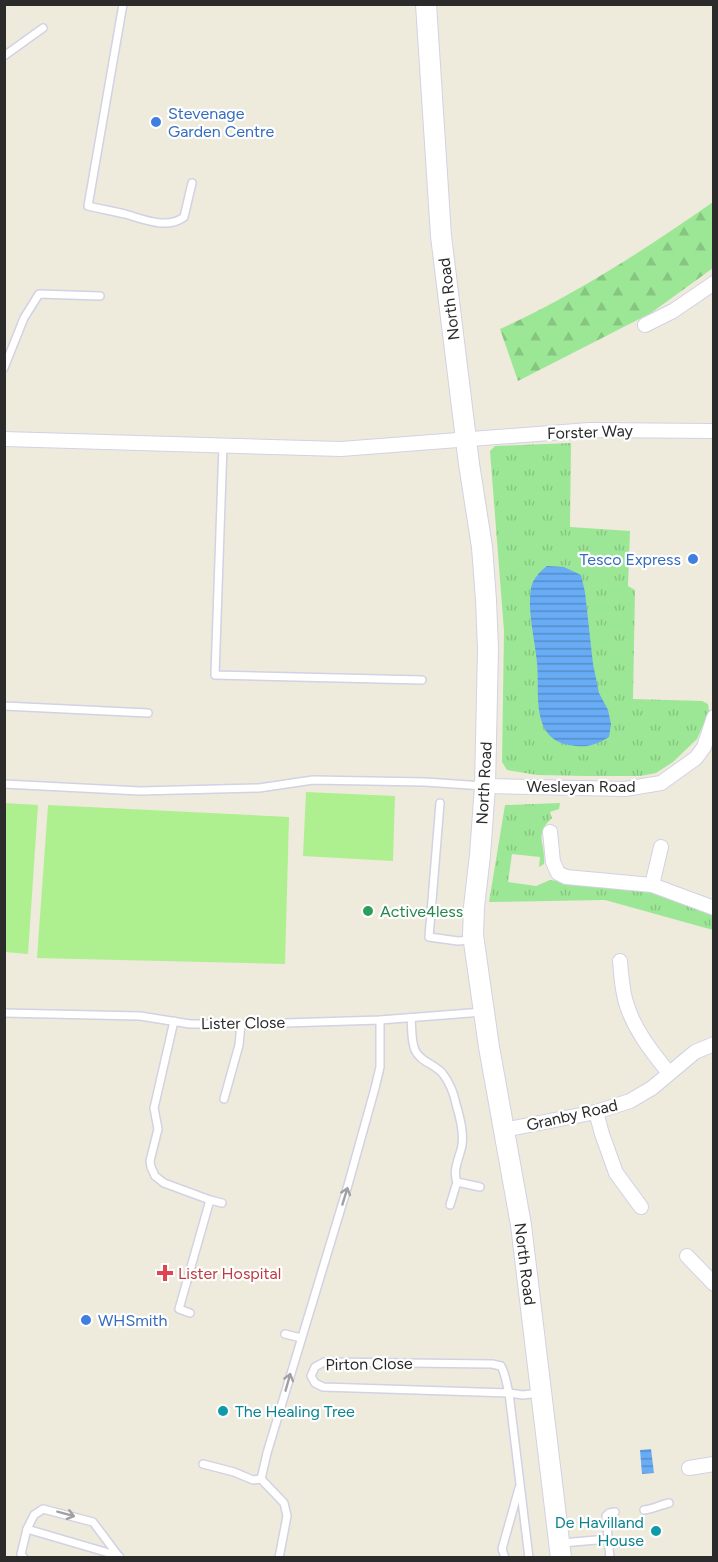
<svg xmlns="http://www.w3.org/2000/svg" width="718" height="1562" viewBox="0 0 718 1562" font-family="Figtree,sans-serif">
	<defs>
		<pattern id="grass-tufts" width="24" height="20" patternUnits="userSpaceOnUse" patternTransform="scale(1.5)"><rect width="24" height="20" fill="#9ce795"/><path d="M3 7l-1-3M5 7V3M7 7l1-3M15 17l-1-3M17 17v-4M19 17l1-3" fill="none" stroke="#87c681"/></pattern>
		<pattern id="forest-firs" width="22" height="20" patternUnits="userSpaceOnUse" patternTransform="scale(1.5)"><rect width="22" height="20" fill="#9ce795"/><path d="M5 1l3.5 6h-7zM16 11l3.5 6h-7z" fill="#87c681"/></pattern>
		<pattern id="water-rules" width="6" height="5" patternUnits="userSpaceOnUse" patternTransform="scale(1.5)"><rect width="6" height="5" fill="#69acf6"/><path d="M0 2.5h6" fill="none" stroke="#578cc7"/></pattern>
	</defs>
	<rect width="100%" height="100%" fill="#eeebdc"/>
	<g fill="url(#grass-tufts)">
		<polygon points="571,443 570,527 630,531 628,586 635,590 633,699 702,701 708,704 709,712 697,739 673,762 656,773 641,776 587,776 537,775 507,770 502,762 504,631 490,451 495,446"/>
		<path d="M560,803L559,809L550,812L552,818C533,835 546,844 544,864L539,867L540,857L512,854L508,882L536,886L550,880L647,891L713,911V930L605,900L489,902L505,805Z"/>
	</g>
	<path fill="url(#forest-firs)" d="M713,202V268L651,313L518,381L500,329C575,295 646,249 713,202Z"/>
	<g fill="#aeef90">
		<polygon points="306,792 395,796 393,861 303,856"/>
		<polygon points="4,803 38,805 28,954 5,952"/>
		<polygon points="48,805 289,817 285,964 37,958"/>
	</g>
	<g fill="url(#water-rules)">
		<path d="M547,566L564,567L581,575L585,592L593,664L599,693L608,710L611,724L609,737C594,746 586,748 569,745C530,738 540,692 537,663C535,639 527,612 531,588C533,579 539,572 547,566Z"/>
		<polygon points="651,1449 654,1473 642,1474 640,1450"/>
	</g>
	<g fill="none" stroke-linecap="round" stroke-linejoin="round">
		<defs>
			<g id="service">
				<path d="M123,4L88,206C100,209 113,211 125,214C143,219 167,230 184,217L192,183"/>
				<polyline points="4,56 43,28"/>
				<polyline points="4,368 24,318 39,294 100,296"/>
				<polyline points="223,445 215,675 422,680"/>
				<polyline points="4,706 148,713"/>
				<polyline points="4,784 140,791 259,788 313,780 425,782 484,786"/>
				<polyline points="440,803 429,937 458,941 471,940"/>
				<polyline points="4,1013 140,1016 190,1024 253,1024 380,1020 483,1012"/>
				<path d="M411,1018C412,1028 411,1041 415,1050C420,1062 435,1064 443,1074C449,1082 454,1094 456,1104C460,1117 464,1132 462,1145C460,1157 452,1170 457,1182L480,1187"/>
				<polyline points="174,1021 154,1108 158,1129 150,1161 151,1167 155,1176 164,1183 210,1200 179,1309 190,1313"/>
				<polyline points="224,1099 239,1045 241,1024"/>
				<polyline points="210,1200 222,1203"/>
				<polyline points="450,1205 457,1182"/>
				<polyline points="285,1334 301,1338"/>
				<path d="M324,1362L492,1364L501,1366C506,1375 506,1383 509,1393L323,1387L315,1383L311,1376L315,1367Z"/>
				<polyline points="203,1464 234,1472 253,1480 261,1479 284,1503 287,1516 279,1558"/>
				<polyline points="261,1479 267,1453 348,1185 375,1088 380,1067 380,1020"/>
				<path d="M644,1510C653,1509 660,1505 669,1503"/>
				<polyline points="27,1529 119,1556"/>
				<polyline points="562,1543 608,1539"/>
				<polyline points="24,1558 21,1554 27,1529 34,1515 43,1509 93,1522 120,1558"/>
				<polyline points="505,1558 502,1549 519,1488"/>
				<polyline points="529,1558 509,1393 523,1395 539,1393"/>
				<polyline points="610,1558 606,1516 609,1513 615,1512"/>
			</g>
			<g id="minor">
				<polyline points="645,325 673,311 714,283"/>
				<polyline points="4,439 341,449 589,430 714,431"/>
				<polyline points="485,786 625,789 661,783 696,758 704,747 714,717"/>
				<polyline points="550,832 553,862 558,873 566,877 652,885 714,908"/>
				<polyline points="652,885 661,847"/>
				<path d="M620,961C621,974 622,987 625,999C632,1027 651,1051 669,1073"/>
				<polyline points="596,1112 602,1134 616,1173 641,1207"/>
				<polyline points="503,1130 596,1112 630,1101 652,1088 695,1052 714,1044"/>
				<polyline points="687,1256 714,1284"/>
				<polyline points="689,1468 714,1464"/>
			</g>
			<polyline id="secondary" points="426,4 441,236 469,464 482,547 486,600 488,649 485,786 480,855 474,907 473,935 489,1047 521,1225 561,1558"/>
		</defs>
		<use href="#service" stroke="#d3d1e4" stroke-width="10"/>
		<use href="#minor" stroke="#d3d1e4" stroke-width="16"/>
		<use href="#secondary" stroke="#d3d1e4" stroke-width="22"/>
		<use href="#service" stroke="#fff" stroke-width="7"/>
		<use href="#minor" stroke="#fff" stroke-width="14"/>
		<use href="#secondary" stroke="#fff" stroke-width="20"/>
	</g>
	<defs><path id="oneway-shaft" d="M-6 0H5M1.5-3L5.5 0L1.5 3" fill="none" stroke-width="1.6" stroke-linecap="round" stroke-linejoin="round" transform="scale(1.5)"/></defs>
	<g stroke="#a0a0a0">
		<use href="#oneway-shaft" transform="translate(345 1196) rotate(-73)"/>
		<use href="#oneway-shaft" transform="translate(288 1382) rotate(-74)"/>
		<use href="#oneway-shaft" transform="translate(66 1514) rotate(15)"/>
	</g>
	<g fill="#3f7fe0" stroke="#fff" stroke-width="2">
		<circle cx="156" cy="122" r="6"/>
		<circle cx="693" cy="559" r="6"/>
		<circle cx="86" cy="1320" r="6"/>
	</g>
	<circle fill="#2e9e5b" stroke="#fff" stroke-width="2" cx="368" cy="911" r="6"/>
	<path fill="#e0444e" stroke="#fff" stroke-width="2" d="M162 1264h6v6h6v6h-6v6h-6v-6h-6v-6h6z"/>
	<g fill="#0f9aa8" stroke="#fff" stroke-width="2">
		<circle cx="223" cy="1411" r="6"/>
		<circle cx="656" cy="1531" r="6"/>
	</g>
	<g text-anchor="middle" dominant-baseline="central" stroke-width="4.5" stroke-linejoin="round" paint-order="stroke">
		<g font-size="16" fill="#366cbe" stroke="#fff" text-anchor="start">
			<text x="168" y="113">Stevenage<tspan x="168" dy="18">Garden Centre</tspan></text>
			<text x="681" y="559" text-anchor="end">Tesco Express</text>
			<text x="98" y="1320">WHSmith</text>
		</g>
		<g font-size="16" fill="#2b2b2b" stroke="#fff">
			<text transform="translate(449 299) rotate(-97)">North Road</text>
			<text transform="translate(590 432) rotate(-2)">Forster Way</text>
			<text transform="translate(484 783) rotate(-87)">North Road</text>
			<text x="581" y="786">Wesleyan Road</text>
			<text transform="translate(243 1023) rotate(-1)">Lister Close</text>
			<text transform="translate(572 1115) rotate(-13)">Granby Road</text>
			<text transform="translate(525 1264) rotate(83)">North Road</text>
			<text transform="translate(369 1364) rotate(-1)">Pirton Close</text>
		</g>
		<g font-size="16" fill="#27864d" stroke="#fff" text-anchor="start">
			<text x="380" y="911">Active4less</text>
		</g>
		<g font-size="16" fill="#be3a42" stroke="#fff" text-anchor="start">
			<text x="178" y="1273">Lister Hospital</text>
		</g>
		<g font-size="16" fill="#0d838f" stroke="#fff" text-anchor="start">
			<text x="235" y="1411">The Healing Tree</text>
			<text x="644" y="1522" text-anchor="end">De Havilland<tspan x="644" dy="18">House</tspan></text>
		</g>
	</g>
	<rect width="718" height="1562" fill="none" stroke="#2b2b2b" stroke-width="12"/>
</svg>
